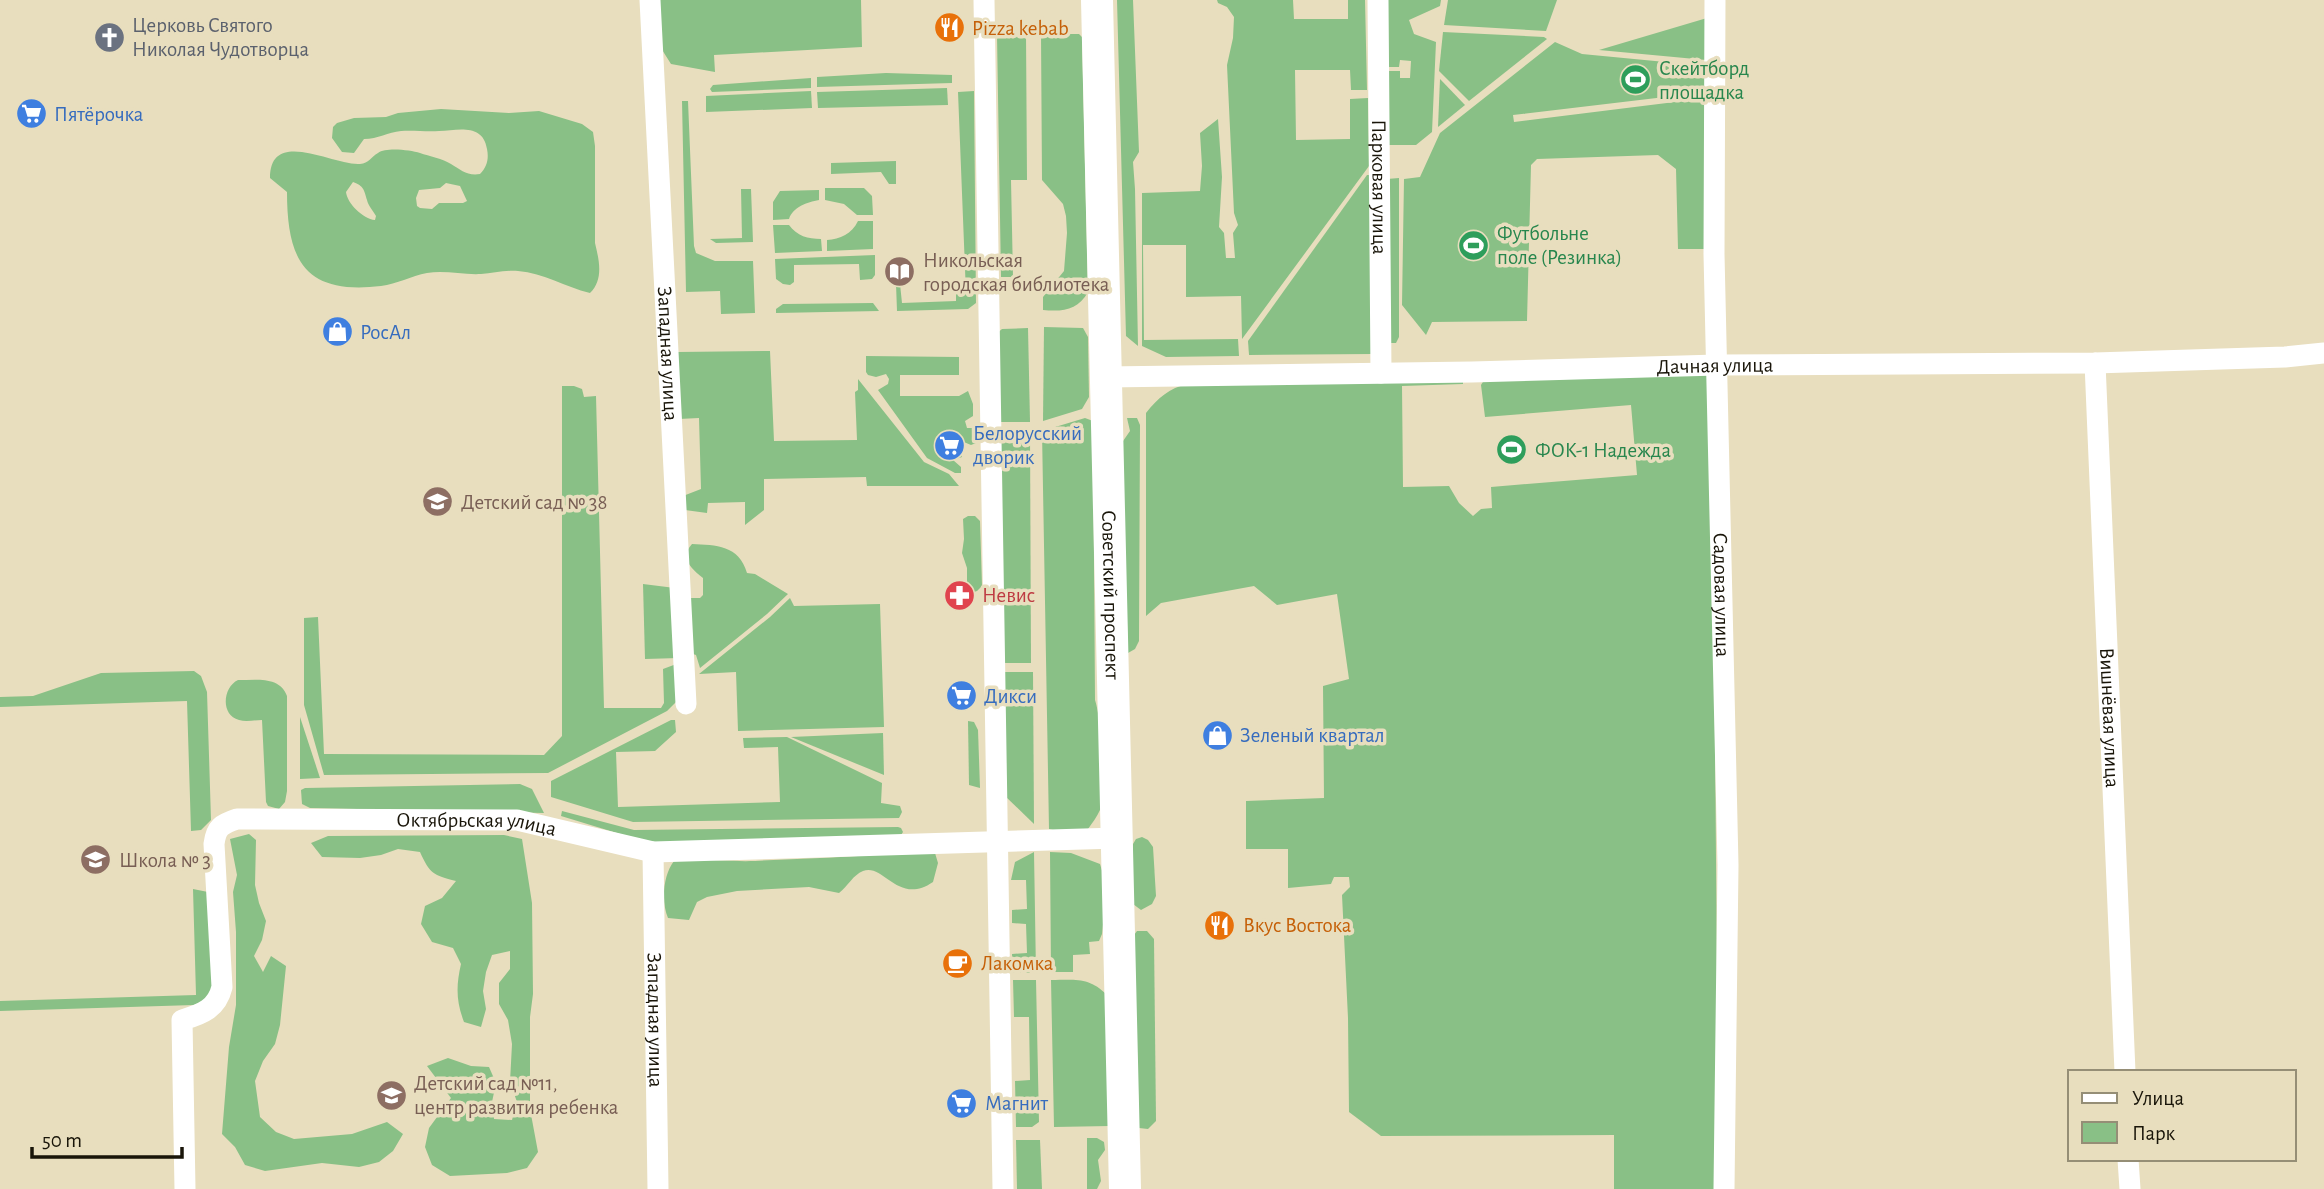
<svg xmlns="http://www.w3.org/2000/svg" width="2324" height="1189" viewBox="0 0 2324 1189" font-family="'Alegreya Sans',sans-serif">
	<rect width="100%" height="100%" fill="#e8debe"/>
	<g fill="#89c086" fill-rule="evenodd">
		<polygon points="655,0 861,0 862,47 714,55 715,72 671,64 659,45"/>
		<polygon points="1117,0 1133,0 1139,152 1133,162 1135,189 1138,346 1126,336"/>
		<polygon points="1217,0 1293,0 1294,19 1348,19 1348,0 1365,0 1367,90 1351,90 1350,70 1295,70 1296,140 1350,139 1350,99 1368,98 1369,166 1242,339 1241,296 1186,297 1186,245 1143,245 1144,340 1238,339 1239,356 1166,357 1142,346 1142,193 1200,191 1202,166 1200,133 1218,119 1222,177 1219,227 1224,233 1226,258 1235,258 1233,233 1238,225 1234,213 1227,65 1233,38 1234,17 1227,7 1218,3"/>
		<polygon points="1384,0 1441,0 1440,6 1409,20 1414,34 1436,42 1432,132 1416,145 1386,145 1385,71 1400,71 1400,78 1410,78 1411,61 1400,60 1399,67 1385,67"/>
		<polygon points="1448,0 1557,0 1546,31 1444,25"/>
		<polygon points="1707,18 1706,60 1599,50"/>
		<polygon points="1443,32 1544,37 1547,39 1469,101 1439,71"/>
		<polygon points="1026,34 1027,180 1011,180 1013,277 1001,277 997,35"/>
		<path d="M1041,34H1079L1082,37L1088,292C1078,310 1063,312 1043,310V297L1064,271L1067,233L1066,216L1063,204L1042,180Z"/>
		<polygon points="1555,42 1582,54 1707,66 1707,92 1513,115 1514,122 1707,98 1706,249 1678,249 1676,169 1658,155 1537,159 1531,165 1527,321 1432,322 1426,335 1402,305 1404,179 1420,177 1440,133"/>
		<polygon points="886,73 952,75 952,83 817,87 817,77"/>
		<polygon points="811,78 811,88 712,92 710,89 713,85"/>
		<polygon points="1440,79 1465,105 1438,127"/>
		<polygon points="947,88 948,105 818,108 817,92"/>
		<polygon points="811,91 812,108 706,112 706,96"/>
		<polygon points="974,91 976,303 968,309 897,311 896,284 900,284 902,303 956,301 956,294 966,294 958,92"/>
		<polygon points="682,101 688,101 694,246 696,253 715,261 753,261 755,313 721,314 720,291 686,292"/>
		<path d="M441,109L509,113L539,111L582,124L593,132L595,146V243C599,260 604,279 590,293C565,287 544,273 518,271C506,270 493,273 481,274C463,275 445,270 427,273C411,276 397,284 381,286C305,295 287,261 287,192L270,178C270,127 334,166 360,164C369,163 371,157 378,153C386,147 410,150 420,153C429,156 443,159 451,164C461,170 467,176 480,174C487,167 489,159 487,149C483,123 458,130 439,131C427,132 413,130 401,131C388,132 378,139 364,139L354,153L342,152L332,138L333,127L337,123L354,118L386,117L398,113ZM353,182C364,186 364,190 367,200C368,205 373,211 376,216L375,220C363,219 347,203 346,192ZM446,183L460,186L467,201L463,203H439L432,209L420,208L417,206L416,198L419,190L440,188Z"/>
		<polygon points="896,161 896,184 889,184 881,172 831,174 831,163"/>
		<polygon points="1367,175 1371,175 1373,354 1249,355 1248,341"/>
		<polygon points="1399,178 1399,337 1396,343 1388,343 1387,179"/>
		<polygon points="825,188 864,188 872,196 873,215 857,215 844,204 825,200"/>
		<polygon points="741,189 751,189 753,242 716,243 710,239 742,238"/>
		<path d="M819,190V200C807,202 793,207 789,219L773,220V202L780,191Z"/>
		<path d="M858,221H873V249L827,251V240C840,239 852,234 858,221Z"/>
		<path d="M773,225H789C797,236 808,239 821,239L822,251L775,253Z"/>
		<polygon points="875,255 875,275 872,279 860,280 859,264 794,265 794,282 790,285 783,284 776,279 775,259"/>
		<polygon points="873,303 879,311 776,313 776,309 783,304"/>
		<polygon points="1044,327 1083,328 1088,337 1089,397 1082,409 1043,421"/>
		<polygon points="1028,328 1030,422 997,422 996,334 1002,329"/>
		<polygon points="770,351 774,441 857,440 855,392 858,390 858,379 924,462 949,474 959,486 867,486 866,477 764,479 764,510 745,525 745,502 708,503 707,513 685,510 683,496 701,489 699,418 679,419 678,352"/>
		<polygon points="866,356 959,357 959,375 900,375 900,396 959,396 968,391 973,404 973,416 965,421 967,428 972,428 976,443 971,445 959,440 959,436 939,437 940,454 960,453 962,457 953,460 961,467 961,473 955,473 927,458 878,390 888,384 889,379 886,374 876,377 868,375 866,372"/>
		<path d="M1712,372L1717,981L1716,1189H1614V1135L1381,1136L1349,1112L1348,1018L1342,895L1350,887L1349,877H1334L1331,884L1288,888V849H1246V801L1324,798L1323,686L1349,679L1337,594L1277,605L1254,586L1161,603L1146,616V413C1158,398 1169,388 1188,384L1463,380V384L1402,386L1403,487L1449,486L1459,503L1473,516L1481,509L1492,508L1491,487L1637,475L1631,405L1485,417L1481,385L1486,377Z"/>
		<polygon points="562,386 574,386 582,389 584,397 596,396 604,708 661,708 664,703 663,669 679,663 677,701 667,711 548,773 324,775 304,705 304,618 318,617 324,754 544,755 562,736"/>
		<path d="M1085,418L1093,421L1095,700C1102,721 1106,789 1100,810C1097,817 1092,823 1088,829L1061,832L1049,829L1042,431Z"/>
		<polygon points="1127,418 1137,418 1140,425 1139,641 1135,649 1128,653 1121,444 1130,431"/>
		<polygon points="998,430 1030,430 1031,663 1003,663"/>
		<polygon points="968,516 975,516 980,521 982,586 977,591 971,593 967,591 967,568 962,553 964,539 963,519"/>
		<path d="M692,544C716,545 739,545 747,573L755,574L788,594L767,614L700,668L696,655L693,654L687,598H700L703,595V578C691,568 679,558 692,544Z"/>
		<polygon points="643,584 675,588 679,658 645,659"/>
		<polygon points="790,598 794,606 880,604 884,727 738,731 736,672 699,674 770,617"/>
		<polygon points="194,671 201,676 207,692 211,820 201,830 191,831 187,701 0,707 0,697 33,696 101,673"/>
		<polygon points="1003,672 1033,672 1034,824 1005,796"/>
		<path d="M238,680C257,680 280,676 287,696V791L285,802L279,809L268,806L266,802L262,720C255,720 246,722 239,720C220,715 223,687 238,680Z"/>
		<polygon points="300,717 320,778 300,779"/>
		<polygon points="671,720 675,720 676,732 655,751 616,752 618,807 780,802 778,747 744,748 743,738 787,737 882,783 881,803 900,806 902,812 899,818 633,822 551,797 551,781"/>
		<polygon points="968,721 974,722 978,730 980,788 969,785"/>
		<polygon points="883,733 884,775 791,737"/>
		<polygon points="520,784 532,789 544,813 310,808 302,804 301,790 305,788"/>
		<polygon points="562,811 634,830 898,827 901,828 903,832 901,835 653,844 561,816"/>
		<polygon points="249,834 256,840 255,885 259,903 266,921 262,940 254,956 263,972 271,956 286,966 280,1025 275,1044 263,1061 255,1081 260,1117 276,1132 294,1139 352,1134 387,1122 403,1134 393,1151 379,1162 359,1167 322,1163 265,1171 245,1165 235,1147 222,1134 229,1047 236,1005 236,932 233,892 237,875 230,839"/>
		<path d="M504,835L522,839L532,903L533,994L530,1017V1109L538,1152L527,1168L507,1173L450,1176L432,1165L425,1147L429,1128L451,1098L427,1066L448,1058L471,1066L489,1067L496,1083L492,1102L494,1119L512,1120L517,1102L510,1082L512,1044L508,1020L499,1004V983L510,969V951L492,955L486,972L483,991L486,1009L481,1027L464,1022C456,1001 456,986 461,964L453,948L432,942L421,924L425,906L442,898L456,881C433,875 430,874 420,852L398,849L381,855L360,858L322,857L311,843L328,836Z"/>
		<polygon points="1142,837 1148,840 1153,847 1156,896 1152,904 1141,910 1133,904 1133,844 1136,839"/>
		<path d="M902,852L935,853L938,863L933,882C898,906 884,863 863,871C853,875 848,886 839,893L809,887L737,891L707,897L697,902L689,920L668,918C661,902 663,875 674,861C701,858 728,862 755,861C804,858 853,858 902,852Z"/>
		<polygon points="1034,852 1036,973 1013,973 1012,954 1027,953 1026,924 1012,923 1012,910 1027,909 1026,880 1011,880 1015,862"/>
		<polygon points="1050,852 1071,853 1100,864 1107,887 1102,934 1099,941 1089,942 1090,954 1073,955 1073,972 1051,972"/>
		<polygon points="193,889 208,892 214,992 210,998 194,1005 0,1011 0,1001 196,995"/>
		<polygon points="1137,931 1147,931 1154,939 1156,1121 1148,1129 1139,1128 1134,935"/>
		<polygon points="1013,980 1036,980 1039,1122 1032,1127 1016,1127 1015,1081 1030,1080 1029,1017 1014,1017"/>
		<path d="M1051,980C1076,980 1089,977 1107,995L1110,1126L1054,1127Z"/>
		<polygon points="1087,1138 1097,1138 1104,1142 1105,1150 1098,1160 1101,1181 1097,1189 1087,1189"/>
		<polygon points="1016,1140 1040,1140 1042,1189 1017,1189"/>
	</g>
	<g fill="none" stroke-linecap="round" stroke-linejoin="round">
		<g stroke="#fff" stroke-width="21">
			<path id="s1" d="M650,0L686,704"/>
			<polyline points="984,0 1003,1189"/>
			<path id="s2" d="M1378,0L1381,373"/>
			<path id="s3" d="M1715,0L1714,254L1728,865L1724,1189"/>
			<path id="s4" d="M2095,363L2125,1072"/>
			<path id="s5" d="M1106,377L1472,372L1717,365L2095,363L2285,357L2324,353"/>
			<path id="s6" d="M653,852L658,1189"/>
			<polyline points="2128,1159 2130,1189"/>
			<path id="s7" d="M185,1189L182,1020C203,1014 217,1008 222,987L214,844C216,827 222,824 237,819L517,820L653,852L1117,838"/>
		</g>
		<path stroke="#fff" stroke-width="32" id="s8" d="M1097,0L1125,1189"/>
	</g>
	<defs>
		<symbol id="restaurant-disc" viewBox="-11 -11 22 22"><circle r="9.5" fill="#e8710a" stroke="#e8debe"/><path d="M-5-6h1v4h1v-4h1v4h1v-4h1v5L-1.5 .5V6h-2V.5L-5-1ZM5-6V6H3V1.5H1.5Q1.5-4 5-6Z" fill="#fff"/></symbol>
		<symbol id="church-disc" viewBox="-11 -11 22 22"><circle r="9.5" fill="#6b7280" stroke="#e8debe"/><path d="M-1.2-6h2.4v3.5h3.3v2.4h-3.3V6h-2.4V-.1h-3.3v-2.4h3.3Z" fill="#fff"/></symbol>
		<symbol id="stadium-disc" viewBox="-11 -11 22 22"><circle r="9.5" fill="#2e9e5b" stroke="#e8debe"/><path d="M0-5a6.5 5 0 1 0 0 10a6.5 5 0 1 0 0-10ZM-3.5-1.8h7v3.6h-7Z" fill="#fff"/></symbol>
		<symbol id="supermarket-disc" viewBox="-11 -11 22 22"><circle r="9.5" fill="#3f7fe0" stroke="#e8debe"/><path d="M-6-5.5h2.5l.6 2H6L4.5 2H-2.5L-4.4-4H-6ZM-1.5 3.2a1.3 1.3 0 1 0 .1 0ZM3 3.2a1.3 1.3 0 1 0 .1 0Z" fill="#fff"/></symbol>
		<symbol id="library-disc" viewBox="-11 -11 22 22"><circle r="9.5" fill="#8d6e63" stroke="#e8debe"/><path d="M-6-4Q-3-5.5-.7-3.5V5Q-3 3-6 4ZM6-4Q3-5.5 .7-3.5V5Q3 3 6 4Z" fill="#fff"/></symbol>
		<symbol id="shop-disc" viewBox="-11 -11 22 22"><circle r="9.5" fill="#3f7fe0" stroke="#e8debe"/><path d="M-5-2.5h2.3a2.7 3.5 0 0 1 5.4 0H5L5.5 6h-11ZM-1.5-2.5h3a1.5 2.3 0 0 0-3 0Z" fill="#fff"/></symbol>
		<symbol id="school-disc" viewBox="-11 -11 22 22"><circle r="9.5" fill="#8d6e63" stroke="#e8debe"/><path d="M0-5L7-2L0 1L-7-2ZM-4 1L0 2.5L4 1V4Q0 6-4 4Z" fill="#fff"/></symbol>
		<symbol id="pharmacy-disc" viewBox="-11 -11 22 22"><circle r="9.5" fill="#e0444e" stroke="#e8debe"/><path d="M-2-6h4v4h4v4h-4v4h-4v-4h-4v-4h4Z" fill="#fff"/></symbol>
		<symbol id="cafe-disc" viewBox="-11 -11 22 22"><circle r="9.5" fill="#e8710a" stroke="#e8debe"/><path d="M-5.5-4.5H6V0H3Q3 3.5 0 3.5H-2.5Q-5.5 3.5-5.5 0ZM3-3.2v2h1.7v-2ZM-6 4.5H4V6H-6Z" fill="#fff"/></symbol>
	</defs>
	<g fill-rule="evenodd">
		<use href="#restaurant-disc" x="932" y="10" width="35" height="35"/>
		<use href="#church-disc" x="92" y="20" width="35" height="35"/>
		<use href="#stadium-disc" x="1618" y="62" width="35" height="35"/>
		<use href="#supermarket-disc" x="14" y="96" width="35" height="35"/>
		<use href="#stadium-disc" x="1456" y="228" width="35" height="35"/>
		<use href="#library-disc" x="882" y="254" width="35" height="35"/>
		<use href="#shop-disc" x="320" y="314" width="35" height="35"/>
		<use href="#supermarket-disc" x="932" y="428" width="35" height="35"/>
		<use href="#stadium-disc" x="1494" y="432" width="35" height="35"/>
		<use href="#school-disc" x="420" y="484" width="35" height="35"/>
		<use href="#pharmacy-disc" x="942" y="578" width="35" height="35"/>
		<use href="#supermarket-disc" x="944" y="678" width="35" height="35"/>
		<use href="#shop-disc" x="1200" y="718" width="35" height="35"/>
		<use href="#school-disc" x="78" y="842" width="35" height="35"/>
		<use href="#restaurant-disc" x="1202" y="908" width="35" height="35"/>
		<use href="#cafe-disc" x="940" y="946" width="35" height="35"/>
		<use href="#school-disc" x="374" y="1078" width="35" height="35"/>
		<use href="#supermarket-disc" x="944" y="1086" width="35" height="35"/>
	</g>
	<g text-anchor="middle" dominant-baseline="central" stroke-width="7" stroke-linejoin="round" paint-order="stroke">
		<g font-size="21" fill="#5b616d" stroke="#e8debe" text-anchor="start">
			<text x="132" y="25">Церковь Святого<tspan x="132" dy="24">Николая Чудотворца</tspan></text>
		</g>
		<g font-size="21" fill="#c56008" stroke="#e8debe" text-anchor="start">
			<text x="972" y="28">Pizza kebab</text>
			<text x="1243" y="925">Вкус Востока</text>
			<text x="981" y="963">Лакомка</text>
		</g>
		<g font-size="21" fill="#27864d" stroke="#e8debe" text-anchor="start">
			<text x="1659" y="68">Скейтборд<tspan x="1659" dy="24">площадка</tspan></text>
			<text x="1497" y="233">Футбольне<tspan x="1497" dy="24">поле (Резинка)</tspan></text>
			<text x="1535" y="450">ФОК-1 Надежда</text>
		</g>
		<g font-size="21" fill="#366cbe" stroke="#e8debe" text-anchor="start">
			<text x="54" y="114">Пятёрочка</text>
			<text x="360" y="332">РосАл</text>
			<text x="973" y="433">Белорусский<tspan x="973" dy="24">дворик</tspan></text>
			<text x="984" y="696">Дикси</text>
			<text x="1240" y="735">Зеленый квартал</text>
			<text x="985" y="1103">Магнит</text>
		</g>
		<g font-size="21" fill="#191509" stroke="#e8debe">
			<text stroke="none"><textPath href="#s2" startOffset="187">Парковая улица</textPath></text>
			<text stroke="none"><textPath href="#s1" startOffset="354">Западная улица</textPath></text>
			<text stroke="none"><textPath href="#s5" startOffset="609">Дачная улица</textPath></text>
			<text stroke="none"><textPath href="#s8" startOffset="595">Советский проспект</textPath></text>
			<text stroke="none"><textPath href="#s3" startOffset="595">Садовая улица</textPath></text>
			<text stroke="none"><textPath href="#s4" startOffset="355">Вишнёвая улица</textPath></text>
			<text stroke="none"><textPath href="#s7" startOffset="644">Октябрьская улица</textPath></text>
			<text stroke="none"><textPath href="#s6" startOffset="168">Западная улица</textPath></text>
		</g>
		<g font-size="21" fill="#785e54" stroke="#e8debe" text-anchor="start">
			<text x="923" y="260">Никольская<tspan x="923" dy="24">городская библиотека</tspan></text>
			<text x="461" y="502">Детский сад № 38</text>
			<text x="119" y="860">Школа № 3</text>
			<text x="414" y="1083">Детский сад №11,<tspan x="414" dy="24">центр развития ребенка</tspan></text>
		</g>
		<g font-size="21" fill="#be3a42" stroke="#e8debe" text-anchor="start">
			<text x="982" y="595">Невис</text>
		</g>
	</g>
	<rect x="2068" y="1070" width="228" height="91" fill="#e8debe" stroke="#958e76" stroke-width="2"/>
	<rect x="2082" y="1093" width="35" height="10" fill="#ffffff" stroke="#958e76" stroke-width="2"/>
	<text x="2132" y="1105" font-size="21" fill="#191509">Улица</text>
	<rect x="2082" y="1122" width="35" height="21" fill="#89c086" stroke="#958e76" stroke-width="2"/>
	<text x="2132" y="1140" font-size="21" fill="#191509">Парк</text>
	<path d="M32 1147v10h150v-10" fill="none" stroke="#191509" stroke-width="3.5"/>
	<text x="42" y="1147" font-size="21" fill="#191509" stroke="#e8debe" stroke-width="5" paint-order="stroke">50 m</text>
</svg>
